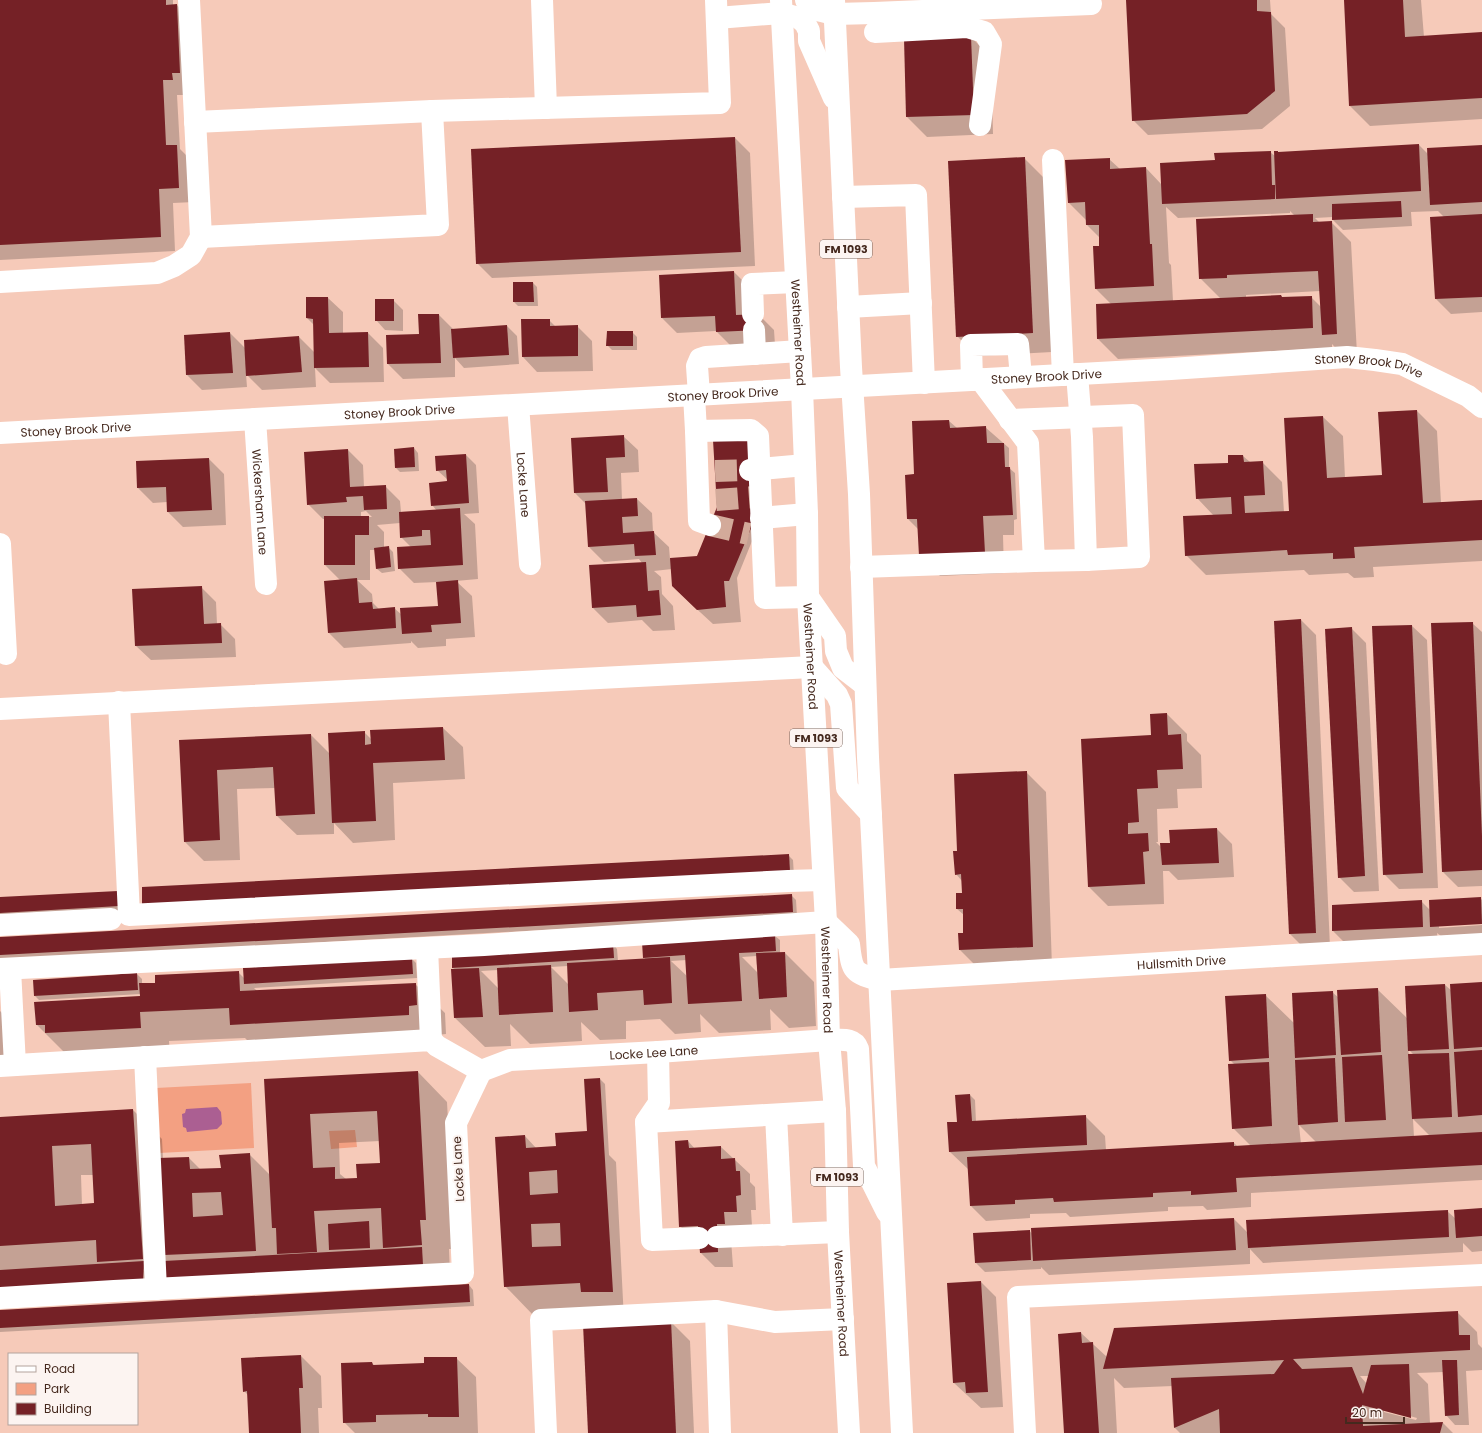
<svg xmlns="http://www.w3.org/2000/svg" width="1482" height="1433" viewBox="0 0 1482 1433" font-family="Poppins,sans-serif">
	<rect width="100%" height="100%" fill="#f6cab9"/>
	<g fill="#f3a082">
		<polygon points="251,1083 254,1148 159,1153 156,1088"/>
		<polygon points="355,1130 357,1147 331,1149 329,1131"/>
	</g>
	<polygon fill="#ab5f92" points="217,1107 221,1112 222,1124 217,1129 187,1132 186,1128 183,1127 182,1114 185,1113 186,1109"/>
	<g fill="#0003" fill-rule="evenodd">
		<polygon points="0,0 173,0 173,6 177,5 191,20 187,95 177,95 180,149 192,161 194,202 173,203 175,251 0,260"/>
		<polygon points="1127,0 1270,0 1271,14 1285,28 1290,106 1262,129 1148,135 1133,120"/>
		<polygon points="1345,0 1421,0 1424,37 1482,33 1482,119 1370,126 1350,106"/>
		<polygon points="971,37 991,57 993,134 927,137 907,117"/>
		<polygon points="735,138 750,153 755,266 492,278 477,263"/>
		<path d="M1419,145L1429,155L1482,146V312L1451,314L1436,299L1444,217L1438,211L1411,212L1412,226L1343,230L1333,220V217L1315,218L1320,223L1331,222L1351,242L1357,354L1342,355L1332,344V348L1118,359L1098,339L1111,304L1096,289L1100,247V238L1087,225L1086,220L1068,202L1109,159L1120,169L1146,168L1162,185L1216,161L1270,152L1275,156ZM1166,207L1178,218L1290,213V211L1295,216L1200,278L1221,299L1173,301L1171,265L1169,263ZM1320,291L1321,307L1311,297L1283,298L1281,296L1246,298V295Z"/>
		<polygon points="1024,158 1044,178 1052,352 977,356 957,336"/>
		<polygon points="734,272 749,287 759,315 774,330 775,345 732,347 716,331 677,333 662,318"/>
		<polygon points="533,283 537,287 538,306 518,306 514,302"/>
		<polygon points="307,298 328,298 343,312 343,333 368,333 383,348 384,382 330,383 315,368 316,387 262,390 246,374 247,387 202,390 187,375 230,333 246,349 299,337 315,353 314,325 307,318"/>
		<polygon points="393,300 403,310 403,331 385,330 376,320"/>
		<polygon points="439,315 454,330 507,326 517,336 519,364 464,368 455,358 455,377 403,379 388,364 387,336 420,335"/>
		<polygon points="549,320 556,327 577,326 592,341 593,371 537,372 523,357"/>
		<polygon points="632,332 637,337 637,350 612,350 607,345"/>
		<polygon points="1417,411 1437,431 1441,503 1482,501 1482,561 1373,567 1374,577 1354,578 1348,573 1309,575 1304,570 1206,575 1186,555 1214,516 1197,498 1230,463 1243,456 1250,462 1262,462 1282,482 1284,512 1290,512 1323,417 1343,436 1345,478 1383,476"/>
		<polygon points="949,421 957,428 985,427 1009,448 1009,468 1015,473 1017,519 1014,520 1014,535 1003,535 1004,573 940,576 920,556 919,530 908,519 906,476 915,475"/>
		<polygon points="623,436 638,450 639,472 621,473 622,500 637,499 652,513 653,532 669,547 670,559 699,557 761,519 737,578 741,622 713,624 688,601 672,569 654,571 661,577 662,594 673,606 675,630 653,631 642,620 608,623 593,608 642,563 639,559 604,562 589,547 586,504 575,493"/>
		<polygon points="414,448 418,453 419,471 400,472 395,467"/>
		<path d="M348,450L363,465L364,487L385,486L400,501L401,512L437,511L432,505L448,482V480L437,470L466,455L476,465L479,513L464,514L475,524L478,579L456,581L472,596L475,637L446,639V646L418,648L411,641V643L344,648L329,633L340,580L325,565V519H323L308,504ZM366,511L372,517H361V512ZM400,523L401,537L411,547L399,568L414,583L437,582L439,606L402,615L394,608L379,609L373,603L372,594L357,580H370V550H375L377,569L382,573L395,571L393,552L388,547L384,548V532L377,525Z"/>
		<polygon points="209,459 224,474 226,525 183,527 168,512 167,502 153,503 138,488"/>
		<polygon points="201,587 216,602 217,624 220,624 235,639 236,657 151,660 136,646"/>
		<polygon points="1301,620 1316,635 1330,947 1304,948 1290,934 1275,622"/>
		<polygon points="1472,623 1482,632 1482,886 1458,887 1443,872"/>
		<polygon points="1412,626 1427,640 1438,888 1399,889 1384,874"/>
		<polygon points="1351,628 1366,643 1379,891 1354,892 1339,877"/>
		<polygon points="1167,714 1187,734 1187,741 1201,755 1202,788 1177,789 1178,808 1157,809 1158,842 1156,842 1162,848 1171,844 1217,829 1232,844 1234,877 1178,880 1169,871 1163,871 1164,904 1108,906 1088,886 1152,736"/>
		<polygon points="443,728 463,747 465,779 393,783 395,840 353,843 334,823 334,834 297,835 277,816 275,788 237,789 240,860 204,861 185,842 180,741 311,735 330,754 364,732 372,740"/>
		<polygon points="1026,772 1046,792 1052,967 979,969 960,950 964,934 964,915 957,909 957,894 963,894 962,881 956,874 958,851"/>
		<polygon points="788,855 793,860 794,876 148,909"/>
		<polygon points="118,892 123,911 0,917 0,898"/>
		<polygon points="791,895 796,900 797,916 0,960 0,938"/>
		<polygon points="1480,898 1482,900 1482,923 1439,926 1439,928 1482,925 1482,934 1441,936 1437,933 1438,942 1348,946 1333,931 1421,901 1430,910"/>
		<path d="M775,936L780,940V953H785L814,982L816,1026L789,1028L770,1009L771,1030L719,1033L700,1014L701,1032L675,1034L660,1019L626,1021V1039L600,1040L581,1022L582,1041L530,1044L510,1024L511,1046L485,1047L455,1018L452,970H456L453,968L613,944L617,949L618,961L646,960L644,957ZM757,956L758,973L742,957ZM687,960L688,977L671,961ZM568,966L569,985L551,967ZM498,970L499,989L481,971Z"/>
		<polygon points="412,959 416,963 417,978 254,988 258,992 415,984 445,1013 446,1034 260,1053 245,1038 169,1041 170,1057 66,1054 37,1025 141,997 141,994 39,1000 35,996 137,974 142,979 142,984 156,984 238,972 244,978"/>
		<path d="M1482,983V1180L1251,1193V1207L1207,1210L1203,1206L1168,1207V1211L1070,1217L1066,1213L1030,1214V1218L986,1221L971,1206L969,1170L950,1152L970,1095L975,1100L976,1122L1085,1116L1105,1136L1106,1150L1234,1143L1238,1147L1251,1146L1233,1128L1234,1064L1230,1060L1265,995L1295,1024L1332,992L1339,998L1377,989L1408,1019L1445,985L1452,991ZM1408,1049L1414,1055H1409ZM1413,1119L1430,1136L1414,1137ZM1299,1125L1317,1143L1301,1144Z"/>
		<polygon points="0,1011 23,1033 0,1067"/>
		<path d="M418,1072L447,1102L455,1249H449L450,1274L0,1292V1118L133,1110L162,1139L163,1159L189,1158L201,1170L222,1169L249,1154L270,1175L265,1080ZM380,1141L381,1164L358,1179H346L340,1174L339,1143ZM81,1175H93L95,1204L82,1205Z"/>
		<polygon points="600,1079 605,1084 609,1155 616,1162 624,1320 534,1316 505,1286 525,1136 536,1148 557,1147 588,1134"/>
		<polygon points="688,1141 695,1149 721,1147 750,1174 750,1182 755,1187 756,1210 751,1210 752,1226 731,1239 733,1267 715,1267 701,1253 700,1241 695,1241 680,1226"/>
		<polygon points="1482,1209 1482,1251 1472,1252 1463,1243 1463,1252 1263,1263 1250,1249 1250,1264 1049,1275 1041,1267 1041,1269 985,1272 976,1263 1029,1231 1033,1234 1234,1219 1248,1233 1447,1211 1456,1219"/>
		<polygon points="981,1282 996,1297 1003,1407 981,1408 954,1383"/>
		<polygon points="469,1285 473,1290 474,1306 0,1332 0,1311"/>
		<path d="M1457,1312L1477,1332L1478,1344L1482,1348V1370L1466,1371L1469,1425H1455L1446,1415L1444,1372L1417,1373L1428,1384L1430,1423H1443L1453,1433H1180L1175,1428L1173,1386L1124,1388L1114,1378L1117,1433H1065L1081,1333L1107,1357ZM1360,1376H1369L1367,1384ZM1384,1409L1417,1418L1416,1420L1384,1412Z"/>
		<polygon points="670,1321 690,1341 694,1433 589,1433"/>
		<polygon points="301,1356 321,1376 322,1408 318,1408 319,1433 250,1433 249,1396 244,1391"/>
		<polygon points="456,1358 476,1377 478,1433 355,1433 344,1422 372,1363 375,1366 425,1364"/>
	</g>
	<g fill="#752126" fill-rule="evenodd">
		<polygon points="0,0 166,0 166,5 177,4 180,73 172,73 173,80 163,80 166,145 177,145 179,188 159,189 161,237 0,245"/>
		<polygon points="1126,0 1257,0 1257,11 1271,12 1275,91 1247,114 1132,121"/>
		<polygon points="1344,0 1403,0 1405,37 1482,32 1482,98 1349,106"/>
		<polygon points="971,36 974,115 906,117 904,38"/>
		<polygon points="735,137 741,252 476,264 471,149"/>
		<polygon points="1419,144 1421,191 1276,199 1274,151 1278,151 1278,152"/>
		<polygon points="1482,145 1482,202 1430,205 1427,148"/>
		<polygon points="1271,151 1272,185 1275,185 1275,199 1162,204 1160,163 1215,160 1214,153"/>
		<polygon points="1025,157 1033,333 956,337 948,161"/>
		<polygon points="1110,158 1110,169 1146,167 1150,244 1152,244 1154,286 1095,289 1093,246 1099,246 1099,225 1086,225 1085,202 1068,203 1065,160"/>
		<polygon points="1401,201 1402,217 1332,220 1332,204"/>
		<polygon points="1313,214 1313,222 1332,221 1337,334 1322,335 1318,271 1227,275 1227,278 1199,279 1196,219"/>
		<polygon points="1482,214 1482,297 1435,299 1430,217"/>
		<polygon points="734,271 736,315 760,314 760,330 716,332 715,316 661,318 659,275"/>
		<polygon points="513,282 533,282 534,302 513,302"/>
		<polygon points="1281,295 1282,297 1312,296 1313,328 1097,339 1096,304"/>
		<polygon points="306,297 328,297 329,333 368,332 369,367 314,368 313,319 306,318"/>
		<rect x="375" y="299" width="19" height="22"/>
		<polygon points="418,314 439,314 441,363 387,364 386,335 419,334"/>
		<polygon points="521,319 550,319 550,326 578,325 578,356 522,357"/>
		<polygon points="507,325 509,355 453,358 451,329"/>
		<polygon points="607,331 633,331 633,346 606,346"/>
		<polygon points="230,332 233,373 186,375 184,335"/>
		<polygon points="299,336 302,372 246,376 244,340"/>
		<polygon points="1417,410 1423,503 1482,500 1482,540 1354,547 1355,558 1333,559 1333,553 1288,555 1287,550 1185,556 1183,516 1232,514 1231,497 1196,499 1194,464 1228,463 1228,455 1243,455 1244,462 1263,461 1265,495 1244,496 1245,513 1289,511 1284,418 1323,416 1327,478 1382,475 1378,412"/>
		<polygon points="949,420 950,428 986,426 987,443 1004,443 1005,467 1010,467 1013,515 983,516 985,553 919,556 917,519 907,519 905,475 914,474 912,421"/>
		<polygon points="624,435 625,457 606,458 608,492 574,493 571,438"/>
		<polygon points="753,438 757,514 729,581 724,581 726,607 697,610 672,586 670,558 697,556 717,507 713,440"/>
		<polygon points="414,447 415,467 395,468 394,449"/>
		<polygon points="348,449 350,487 386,485 387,509 364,510 363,496 346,497 347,502 307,505 304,452"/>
		<polygon points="466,454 469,503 431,506 429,483 447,481 446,470 436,471 435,456"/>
		<polygon points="209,458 212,510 167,512 166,487 137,488 136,461"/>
		<polygon points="637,498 638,516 622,517 623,533 654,531 656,555 635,556 634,544 588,547 585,501"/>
		<polygon points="460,508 463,565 398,569 397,547 431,545 430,530 422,530 422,536 400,538 399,512"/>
		<polygon points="324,516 369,516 369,535 355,535 355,565 324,565"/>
		<polygon points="389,546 391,567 376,569 374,548"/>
		<polygon points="646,562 648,591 659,590 661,615 637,617 636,605 592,608 589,565"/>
		<polygon points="357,578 359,603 372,602 373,609 395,607 396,628 328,633 324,581"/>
		<polygon points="458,580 461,623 431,625 432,632 402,634 400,608 438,606 436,582"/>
		<polygon points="202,586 204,624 221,623 222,643 135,646 132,589"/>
		<polygon points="1301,619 1316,933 1289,934 1274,621"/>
		<polygon points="1473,622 1482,836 1482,870 1442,872 1431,623"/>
		<polygon points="1412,625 1423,873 1383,875 1372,626"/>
		<polygon points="1352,627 1365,876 1338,878 1325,629"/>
		<polygon points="1167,713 1168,735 1181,734 1183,769 1157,770 1158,788 1137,789 1139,822 1128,823 1128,834 1148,833 1149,851 1143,852 1145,884 1088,887 1081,739 1151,735 1150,714"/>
		<polygon points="443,727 445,760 373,763 376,821 332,823 328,733 365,731 365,745 371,744 370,730"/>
		<polygon points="311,734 315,814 276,816 273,767 217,770 220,840 184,842 179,740"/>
		<polygon points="1027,771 1033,947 959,950 958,933 963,933 963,909 956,909 956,893 962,893 961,874 955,875 953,851 957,851 954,774"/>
		<polygon points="1217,828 1219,863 1162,865 1160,843 1170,843 1169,830"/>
		<polygon points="789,854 790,871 142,905 142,887"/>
		<polygon points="118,891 119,906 0,913 0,897"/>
		<polygon points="792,894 793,912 0,955 0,937"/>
		<polygon points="1481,897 1482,924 1430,927 1429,900"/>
		<polygon points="1422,900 1423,927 1332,931 1332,905"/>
		<polygon points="775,935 776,951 739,953 742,1001 688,1004 685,955 643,958 642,942"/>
		<polygon points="613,943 614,958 452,968 452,953"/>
		<polygon points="785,952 787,997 759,999 756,953"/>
		<polygon points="670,957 672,1003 644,1005 643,990 597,993 598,1010 569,1012 567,963"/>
		<polygon points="412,958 413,974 244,984 243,968"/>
		<polygon points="551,965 553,1012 499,1015 497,968"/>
		<polygon points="479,968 483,1017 454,1018 451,969"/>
		<polygon points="239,971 240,991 416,983 417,1005 409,1006 409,1015 230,1025 229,1008 140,1012 141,1028 45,1033 45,1025 36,1025 34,1002 140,996 139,983 155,983 155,975"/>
		<polygon points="137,973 138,990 34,996 33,980"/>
		<polygon points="1482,982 1482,1047 1454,1049 1450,984"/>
		<polygon points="1445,984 1449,1049 1408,1051 1405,986"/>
		<polygon points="1378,988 1381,1052 1341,1055 1337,990"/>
		<polygon points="1333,991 1336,1055 1295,1058 1292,993"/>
		<polygon points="1266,994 1269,1058 1229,1061 1225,996"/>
		<polygon points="1482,1050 1482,1115 1458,1117 1454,1052"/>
		<polygon points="1449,1053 1452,1117 1412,1119 1408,1054"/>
		<polygon points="1382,1055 1386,1120 1345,1122 1342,1057"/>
		<polygon points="1335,1058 1338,1122 1298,1125 1295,1060"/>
		<polygon points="1269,1062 1272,1126 1232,1129 1228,1064"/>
		<path d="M418,1071L426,1220H420L422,1245L383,1248L381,1208L314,1211L317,1252L277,1254L276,1228H272L264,1079ZM377,1111L380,1163L356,1164L357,1178L335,1179V1167L313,1168L310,1114Z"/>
		<path d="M600,1078L613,1292H581L580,1283L504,1287L495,1137L525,1135L526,1148L556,1146L555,1133L587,1131L584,1079ZM557,1170L558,1193L530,1195L529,1172ZM560,1223L561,1246L532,1247L531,1224Z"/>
		<polygon points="970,1094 972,1121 1086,1115 1087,1145 949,1152 947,1122 957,1122 955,1095"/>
		<path d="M133,1109L143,1259L97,1262L96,1240L0,1246V1117ZM91,1144L94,1203L55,1206L52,1146Z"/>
		<polygon points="1482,1132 1482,1165 1236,1178 1237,1192 1191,1195 1191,1191 1153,1193 1153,1197 1054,1202 1053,1198 1015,1200 1015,1204 970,1206 967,1157 1234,1142 1234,1146"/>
		<polygon points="688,1140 689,1148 721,1146 721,1159 735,1158 736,1171 740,1171 741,1195 736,1196 737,1212 724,1212 725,1224 717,1224 718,1252 700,1253 698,1226 679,1227 675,1141"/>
		<path d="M250,1153L256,1251L164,1255L158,1158L189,1157L190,1169L221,1168L219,1155ZM221,1192L223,1215L193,1217L192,1193Z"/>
		<polygon points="1482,1208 1482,1236 1456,1238 1454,1210"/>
		<polygon points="1448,1210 1449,1237 1248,1248 1246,1220"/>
		<polygon points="1234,1218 1236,1250 1033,1261 1031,1228"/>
		<polygon points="369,1221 370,1248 329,1250 328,1224"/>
		<polygon points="1030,1230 1031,1260 975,1263 973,1233"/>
		<polygon points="422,1247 423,1265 165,1279 164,1261"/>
		<polygon points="144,1261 143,1280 0,1288 0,1270"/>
		<polygon points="981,1281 988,1392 966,1393 965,1382 953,1383 947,1283"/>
		<polygon points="469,1284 470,1302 0,1328 0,1310"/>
		<polygon points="1458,1311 1459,1335 1470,1335 1470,1350 1293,1359 1302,1369 1352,1367 1363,1394 1371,1365 1409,1364 1411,1418 1362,1405 1363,1426 1443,1422 1440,1433 1220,1433 1219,1409 1174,1428 1171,1378 1274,1374 1284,1360 1103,1369 1114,1328"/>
		<polygon points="671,1320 676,1433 588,1433 583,1324"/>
		<polygon points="1081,1332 1082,1343 1093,1342 1099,1433 1064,1433 1058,1334"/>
		<polygon points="301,1355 303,1388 299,1388 301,1433 249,1433 247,1391 243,1392 241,1358"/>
		<polygon points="424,1357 457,1357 459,1417 428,1417 428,1414 376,1415 376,1422 343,1423 341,1363 372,1362 373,1365 424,1363"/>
		<polygon points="1442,1360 1457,1360 1459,1415 1445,1416"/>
	</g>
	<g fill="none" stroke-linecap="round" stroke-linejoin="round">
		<g stroke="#d3aa9a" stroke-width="22" stroke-dasharray="22 11" stroke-linecap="butt">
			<polyline points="715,471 750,470"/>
			<polyline points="716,500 756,497"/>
			<polyline points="710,525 749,534"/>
		</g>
		<g stroke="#fff" stroke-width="22">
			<polyline points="542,0 546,108"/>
			<polyline points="835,14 874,13 1091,4"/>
			<polyline points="717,18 781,13"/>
			<polyline points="875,32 967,27 984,32 991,44 980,125"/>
			<polyline points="195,122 432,111 720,103 716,0"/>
			<polyline points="1053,160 1063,375"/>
			<polyline points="843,197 916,195 924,383"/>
			<polyline points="201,237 438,225 432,111"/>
			<polyline points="0,282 157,273 174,266 191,255 201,237 189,0"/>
			<polyline points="848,307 921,303"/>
			<polyline points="753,314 752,284 796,282"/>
			<polyline points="754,330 755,354"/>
			<polyline points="980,379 1028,443 1034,561 1086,560 1082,437 1077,374"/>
			<polyline points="972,380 971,345 1018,344 1021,377"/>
			<polyline points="694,395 696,431 751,430 758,436 765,598 808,597"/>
			<polyline points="699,395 697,366 700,359 706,357 800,351"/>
			<path id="s1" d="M518,405L530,564"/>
			<path id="s2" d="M255,419L266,584"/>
			<polyline points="1010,420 1133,415 1139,557 1086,560"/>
			<polyline points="696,431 699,521 710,525"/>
			<path id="s3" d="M0,433L1171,369L1347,357L1375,360L1402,364L1468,396L1482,407"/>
			<polyline points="750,470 805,465"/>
			<polyline points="761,518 807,514"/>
			<polyline points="0,544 6,654"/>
			<polyline points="861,567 1034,561"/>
			<polyline points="119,702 129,915 788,881 823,880"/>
			<polyline points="0,709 812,667"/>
			<polyline points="0,925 111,919"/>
			<polyline points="427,948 431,1040"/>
			<polyline points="0,969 484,945 826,922"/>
			<polyline points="10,969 15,1065"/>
			<path id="s4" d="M880,980L1276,956L1482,944"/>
			<polyline points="658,1052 659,1103 646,1122 652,1240 699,1238"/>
			<polyline points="145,1057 156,1289"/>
			<polyline points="0,1066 431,1040 437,1046 481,1071"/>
			<path id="s5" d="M481,1071L510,1060L658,1052L829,1040"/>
			<polyline points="776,1115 782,1235"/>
			<polyline points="646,1122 835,1111"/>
			<polyline points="717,1237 838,1232"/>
			<polyline points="0,1298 114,1291 463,1273 456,1123 481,1071"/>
			<polyline points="716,1311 720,1433"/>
			<polyline points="546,1433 541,1320 716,1311 775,1322 843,1319"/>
			<polyline points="1025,1433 1018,1297 1482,1275"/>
		</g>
		<g stroke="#fff" stroke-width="22">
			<path id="s6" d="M781,0L802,389L807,514L808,597L826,922L829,1040L835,1111L838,1232L849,1433"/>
			<path d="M806,0C811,10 824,12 835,14"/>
			<polyline points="834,0 851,367 859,494 868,757 902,1433"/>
			<polyline points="781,13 799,18 805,23 809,31 809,41 834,98"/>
			<polyline points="808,597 835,636 836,651 843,668 865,685"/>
			<polyline points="812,667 837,695 841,704 847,788 871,814"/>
			<path d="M826,922L849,944C852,972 853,973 880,980"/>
			<path d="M829,1040C841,1040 854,1037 858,1049L864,1166L887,1212"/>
		</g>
	</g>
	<g text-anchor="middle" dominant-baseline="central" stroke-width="4" stroke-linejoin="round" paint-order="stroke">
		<g fill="#fcf4f1" stroke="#7c665d" stroke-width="1">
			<rect x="820" y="240" width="52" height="18" rx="3"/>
			<rect x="790" y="729" width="52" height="18" rx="3"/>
			<rect x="811" y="1168" width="52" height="18" rx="3"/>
		</g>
		<g font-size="11" font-weight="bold" fill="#45291e">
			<text x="846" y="249">FM 1093</text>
			<text x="816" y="738">FM 1093</text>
			<text x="837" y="1177">FM 1093</text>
		</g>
		<g font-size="12" fill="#45291e" stroke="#fcf4f1">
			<text stroke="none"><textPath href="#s6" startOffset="333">Westheimer Road</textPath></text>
			<text stroke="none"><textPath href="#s3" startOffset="1372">Stoney Brook Drive</textPath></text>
			<text stroke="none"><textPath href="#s3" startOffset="1048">Stoney Brook Drive</textPath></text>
			<text stroke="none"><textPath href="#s3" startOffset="724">Stoney Brook Drive</textPath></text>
			<text stroke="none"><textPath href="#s3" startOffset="400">Stoney Brook Drive</textPath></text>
			<text stroke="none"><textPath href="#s3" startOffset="76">Stoney Brook Drive</textPath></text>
			<text stroke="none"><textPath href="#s1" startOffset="80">Locke Lane</textPath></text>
			<text stroke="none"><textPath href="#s2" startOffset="83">Wickersham Lane</textPath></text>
			<text stroke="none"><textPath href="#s6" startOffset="657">Westheimer Road</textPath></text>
			<text stroke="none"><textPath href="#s4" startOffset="302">Hullsmith Drive</textPath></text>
			<text stroke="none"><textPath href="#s6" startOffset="981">Westheimer Road</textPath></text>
			<text stroke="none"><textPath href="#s5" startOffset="175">Locke Lee Lane</textPath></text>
			<text transform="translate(458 1169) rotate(-93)">Locke Lane</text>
			<text stroke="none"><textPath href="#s6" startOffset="1305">Westheimer Road</textPath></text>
		</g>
	</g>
	<rect x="8" y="1353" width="130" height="72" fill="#fcf4f1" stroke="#b3a39d"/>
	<rect x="16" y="1366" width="20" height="6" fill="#ffffff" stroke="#b3a39d"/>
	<text x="44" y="1373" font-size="12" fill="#45291e">Road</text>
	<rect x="16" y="1383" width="20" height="12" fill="#f3a082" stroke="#b3a39d"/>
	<text x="44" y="1393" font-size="12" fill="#45291e">Park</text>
	<rect x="16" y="1403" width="20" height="12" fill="#752126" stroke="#b3a39d"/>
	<text x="44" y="1413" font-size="12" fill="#45291e">Building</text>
	<path d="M1346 1417v6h58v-6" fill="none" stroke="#45291e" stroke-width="2"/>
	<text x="1352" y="1417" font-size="12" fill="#45291e" stroke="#fcf4f1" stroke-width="3" paint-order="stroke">20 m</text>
</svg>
